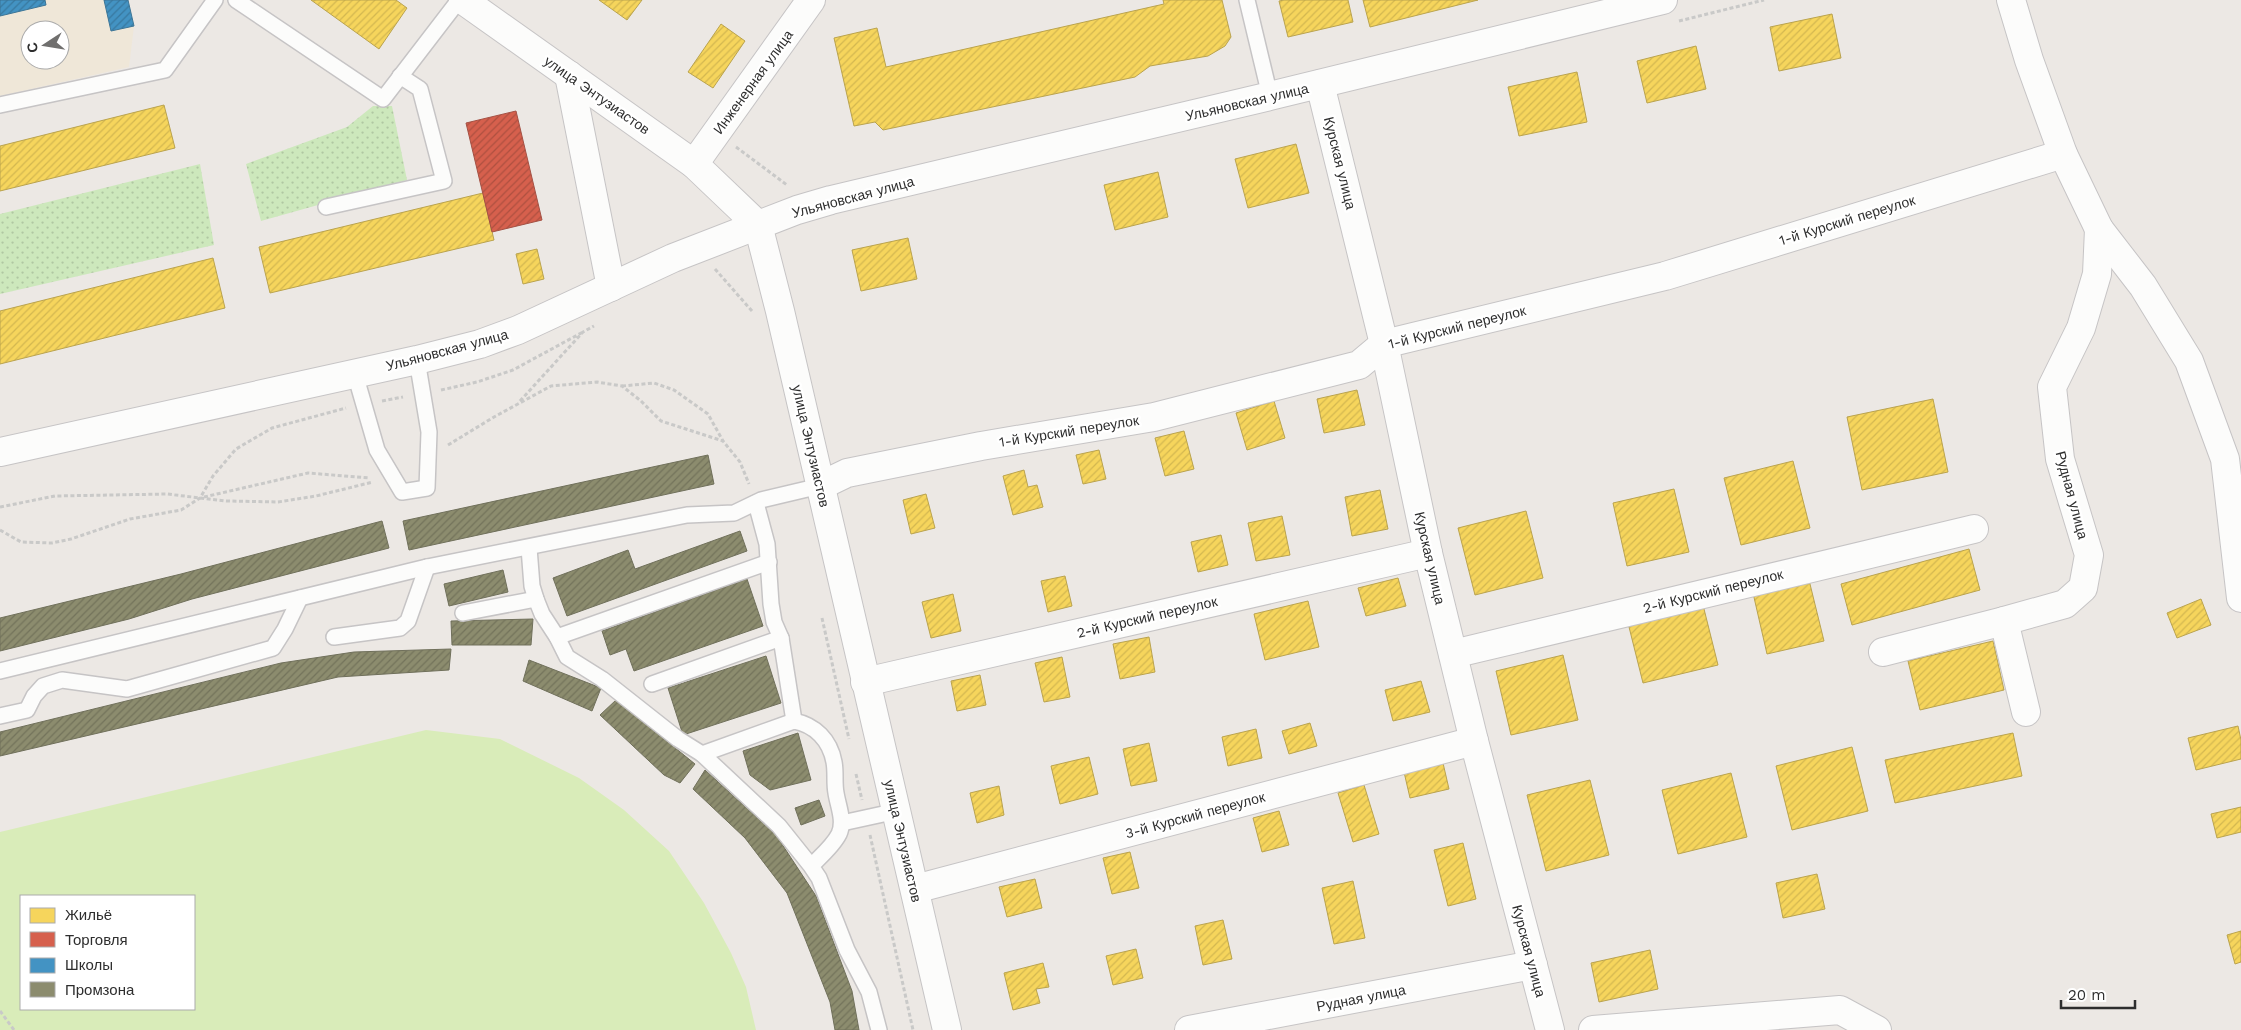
<svg xmlns="http://www.w3.org/2000/svg" width="2241" height="1030" viewBox="0 0 2241 1030" font-family="'Work Sans',sans-serif">
	<defs>
		<pattern id="grass-dots" width="8" height="8" patternUnits="userSpaceOnUse" patternTransform="scale(1.25)"><rect width="8" height="8" fill="#cde8bc"/><path d="M2 2h.1M6 6h.1" fill="none" stroke="#b0c7a2" stroke-width="1.8" stroke-linecap="round"/></pattern>
		<pattern id="homes-hatch" width="6" height="6" patternUnits="userSpaceOnUse" patternTransform="scale(1.25)"><rect width="6" height="6" fill="#f6d55c"/><path d="M-1 1l2-2M0 6l6-6M5 7l2-2" fill="none" stroke="#d3b750"/></pattern>
		<pattern id="shops-hatch" width="6" height="6" patternUnits="userSpaceOnUse" patternTransform="scale(1.25)"><rect width="6" height="6" fill="#d6604d"/><path d="M-1 1l2-2M0 6l6-6M5 7l2-2" fill="none" stroke="#ae5040"/></pattern>
		<pattern id="schools-hatch" width="6" height="6" patternUnits="userSpaceOnUse" patternTransform="scale(1.25)"><rect width="6" height="6" fill="#4393c3"/><path d="M-1 1l2-2M0 6l6-6M5 7l2-2" fill="none" stroke="#38789f"/></pattern>
		<pattern id="industry-hatch" width="6" height="6" patternUnits="userSpaceOnUse" patternTransform="scale(1.25)"><rect width="6" height="6" fill="#8c8c6e"/><path d="M-1 1l2-2M0 6l6-6M5 7l2-2" fill="none" stroke="#73735b"/></pattern>
	</defs>
	<rect width="100%" height="100%" fill="#ece8e4"/>
	<path fill="#efe7d8" fill-rule="evenodd" d="M0,0H128L134,26L129,67L0,96ZM30,30H60V60H30Z"/>
	<g fill="url(#grass-dots)">
		<polygon points="373,106 392,106 407,180 261,221 246,164 347,127"/>
		<polygon points="200,164 214,245 0,294 0,214"/>
	</g>
	<path fill="#d9ecb9" fill-rule="evenodd" d="M426,730L500,739L579,778L624,810L669,851L704,903L731,953L746,987L756,1030H0V832ZM21,896H194V1009H21Z"/>
	<g fill="url(#homes-hatch)" stroke="#baa34e">
		<polygon points="311,0 396,0 407,8 379,49"/>
		<polygon points="599,0 642,0 627,20"/>
		<polygon points="1163,0 1222,0 1231,37 1225,46 1208,56 1150,66 1135,77 883,130 875,122 854,126 834,38 877,28 886,67 1164,4"/>
		<polygon points="1284,0 1348,0 1353,22 1288,37 1279,1"/>
		<polygon points="1363,0 1478,0 1370,27"/>
		<polygon points="1832,14 1841,58 1779,71 1770,27"/>
		<polygon points="721,24 745,41 713,88 688,72"/>
		<polygon points="1696,46 1706,89 1647,103 1637,61"/>
		<polygon points="1577,72 1587,122 1519,136 1508,87"/>
		<polygon points="164,105 175,148 0,191 0,146"/>
		<polygon points="1296,144 1309,193 1248,208 1235,159"/>
		<polygon points="1158,172 1168,217 1115,230 1104,185"/>
		<polygon points="483,193 494,240 270,293 259,247"/>
		<polygon points="908,238 917,279 861,291 852,250"/>
		<polygon points="537,249 544,279 523,284 516,254"/>
		<polygon points="213,258 225,308 0,364 0,311"/>
		<polygon points="1357,390 1365,425 1324,433 1317,399"/>
		<polygon points="1933,399 1948,472 1862,490 1847,417"/>
		<polygon points="1274,401 1285,438 1247,450 1236,413"/>
		<polygon points="1184,431 1194,469 1165,476 1155,438"/>
		<polygon points="1099,450 1106,479 1083,484 1076,455"/>
		<polygon points="1793,461 1810,528 1741,545 1724,478"/>
		<polygon points="1024,470 1028,487 1037,485 1043,507 1013,515 1003,476"/>
		<polygon points="1674,489 1689,552 1627,566 1613,503"/>
		<polygon points="1380,490 1388,529 1352,536 1345,497"/>
		<polygon points="926,494 935,528 911,534 903,500"/>
		<polygon points="1526,511 1543,578 1475,595 1458,528"/>
		<polygon points="1282,516 1290,555 1256,561 1248,523"/>
		<polygon points="1221,535 1228,565 1198,572 1191,542"/>
		<polygon points="1969,549 1980,590 1852,625 1841,584"/>
		<polygon points="1065,576 1072,606 1048,612 1041,581"/>
		<polygon points="1398,578 1406,606 1366,616 1358,588"/>
		<polygon points="1809,580 1824,641 1767,654 1753,593"/>
		<polygon points="953,594 961,631 931,638 922,602"/>
		<polygon points="2201,599 2211,625 2177,638 2167,613"/>
		<polygon points="1308,601 1319,647 1265,660 1254,614"/>
		<polygon points="1703,605 1718,665 1643,683 1628,623"/>
		<polygon points="1149,637 1155,672 1120,679 1113,644"/>
		<polygon points="1993,641 2004,690 1920,710 1908,661"/>
		<polygon points="1563,655 1578,720 1511,735 1496,671"/>
		<polygon points="1062,657 1070,697 1044,702 1035,663"/>
		<polygon points="980,675 986,705 957,711 951,681"/>
		<polygon points="1421,681 1430,712 1393,721 1385,690"/>
		<polygon points="1310,723 1317,746 1289,754 1282,731"/>
		<polygon points="2238,726 2241,740 2241,759 2196,770 2188,738"/>
		<polygon points="1256,729 1262,758 1228,766 1222,737"/>
		<polygon points="2013,733 2022,776 1895,803 1885,760"/>
		<polygon points="1149,743 1157,781 1131,786 1123,749"/>
		<polygon points="1852,747 1868,811 1792,830 1776,766"/>
		<polygon points="1089,757 1098,794 1060,804 1051,766"/>
		<polygon points="1443,763 1449,789 1410,798 1404,772"/>
		<polygon points="1731,773 1747,837 1678,854 1662,790"/>
		<polygon points="1590,780 1609,855 1546,871 1527,795"/>
		<polygon points="1364,785 1379,834 1353,842 1338,793"/>
		<polygon points="999,786 1004,815 977,823 970,793"/>
		<polygon points="2241,807 2241,832 2217,838 2211,814"/>
		<polygon points="1279,811 1289,845 1262,852 1253,818"/>
		<polygon points="1463,843 1476,899 1448,906 1434,850"/>
		<polygon points="1130,852 1139,888 1112,894 1103,858"/>
		<polygon points="1817,874 1825,909 1783,918 1776,883"/>
		<polygon points="1035,879 1042,908 1007,917 999,887"/>
		<polygon points="1353,881 1365,938 1334,944 1322,888"/>
		<polygon points="1223,920 1232,959 1203,965 1195,926"/>
		<polygon points="2241,931 2241,962 2235,964 2227,935"/>
		<polygon points="1136,949 1143,978 1113,985 1106,956"/>
		<polygon points="1650,950 1658,989 1599,1002 1591,963"/>
		<polygon points="1043,963 1049,987 1036,989 1040,1003 1013,1010 1004,973"/>
	</g>
	<polygon fill="url(#shops-hatch)" stroke="#a45144" points="516,111 542,220 492,232 466,123"/>
	<g fill="url(#schools-hatch)" stroke="#3d7596">
		<polygon points="0,0 45,0 46,5 0,16"/>
		<polygon points="104,0 128,0 134,26 111,31"/>
	</g>
	<g fill="url(#industry-hatch)" stroke="#70705b">
		<polygon points="708,455 714,484 409,550 403,521"/>
		<polygon points="382,521 389,548 192,599 129,619 0,651 0,618 181,574"/>
		<polygon points="740,531 747,551 567,616 553,578 628,550 635,569"/>
		<polygon points="503,570 508,592 449,606 444,584"/>
		<polygon points="747,579 763,626 634,671 626,649 610,655 602,631"/>
		<polygon points="533,619 531,645 452,645 451,621"/>
		<polygon points="451,649 449,670 338,677 0,756 0,732 281,663 354,652"/>
		<polygon points="766,656 781,703 683,735 668,688"/>
		<polygon points="529,660 601,688 592,711 523,681"/>
		<polygon points="616,700 695,764 680,783 664,775 600,715"/>
		<polygon points="798,733 811,780 770,790 750,775 743,751"/>
		<polygon points="705,770 776,835 816,896 852,991 859,1030 835,1030 830,1002 787,893 745,838 693,789"/>
		<polygon points="819,800 825,816 801,825 795,808"/>
	</g>
	<g fill="none" stroke-linecap="round" stroke-linejoin="round">
		<defs>
			<g id="lane">
				<polyline points="236,0 383,99 459,0"/>
				<polyline points="1247,0 1270,96"/>
				<polyline points="0,105 165,70 215,0"/>
				<polyline points="326,207 444,181 420,89 400,76"/>
				<polyline points="355,374 377,450 402,492 427,488 429,432 417,360"/>
				<polyline points="756,503 767,544 771,604 774,622 781,638 794,721"/>
				<polyline points="529,548 532,586 536,599 542,614 557,637 567,657 602,679 678,739 702,754"/>
				<polyline points="463,613 536,599"/>
				<polyline points="334,637 400,628 408,621 427,567"/>
				<polyline points="557,637 769,562"/>
				<polyline points="0,671 427,567 687,515 734,513 761,500 820,486"/>
				<polyline points="652,684 781,638"/>
				<polyline points="0,716 27,710 34,696 43,686 62,680 127,689 273,648 285,629 300,598"/>
				<polyline points="842,823 897,811"/>
				<path d="M811,866C821,856 833,846 839,834C845,821 838,806 836,793C834,783 836,772 834,762C830,740 815,725 794,721L702,754L779,826L811,866L819,878L847,950L869,992L879,1030"/>
			</g>
			<g id="street">
				<polyline points="463,0 694,164 758,225 780,311 947,1030"/>
				<polyline points="2011,0 2029,60 2063,154 2099,229 2143,286 2189,361 2225,459 2241,598"/>
				<polyline points="569,75 611,287"/>
				<polyline points="1320,84 1384,344 1428,553 1474,741 1550,1030"/>
				<polyline points="694,164 811,0"/>
				<polyline points="820,486 847,473 981,446 1154,417 1359,365 1384,344 1665,276 2063,154"/>
				<polyline points="1883,652 2004,621"/>
				<polyline points="1453,654 1974,529"/>
				<polyline points="865,682 1428,553"/>
				<polyline points="2026,712 2004,621 2065,604 2083,588 2089,555 2060,459 2052,387 2081,328 2097,274 2099,229"/>
				<polyline points="915,889 1474,741"/>
				<polyline points="1189,1030 1533,965"/>
				<polyline points="1593,1030 1840,1010 1877,1030"/>
			</g>
			<polyline id="secondary" points="0,452 417,360 480,344 518,330 673,258 797,210 831,200 1270,96 1663,0"/>
		</defs>
		<use href="#lane" stroke="#c6c4c5" stroke-width="18"/>
		<use href="#street" stroke="#c6c4c5" stroke-width="30"/>
		<use href="#secondary" stroke="#c6c4c5" stroke-width="30"/>
		<g stroke="#c9c9c8" stroke-width="3" stroke-dasharray="4 2.5" stroke-linecap="butt">
			<polyline points="1679,21 1764,0"/>
			<polyline points="736,147 787,185"/>
			<polyline points="715,269 752,311"/>
			<polyline points="622,386 654,383 674,390 708,414 723,441"/>
			<polyline points="441,390 477,382 513,370 583,332"/>
			<polyline points="382,401 403,397"/>
			<polyline points="520,401 583,332 594,326"/>
			<polyline points="448,445 494,417 551,386 597,382 622,386 641,401 661,421 723,441 740,462 749,484"/>
			<polyline points="204,497 308,473 370,478"/>
			<polyline points="0,507 55,496 167,494 226,501 278,502 316,496 373,482"/>
			<polyline points="0,530 21,542 52,543 71,539 130,519 181,510 200,498 213,476 236,449 272,428 346,408"/>
			<polyline points="822,618 849,739"/>
			<polyline points="856,774 862,800"/>
			<polyline points="870,835 913,1030"/>
			<polyline points="0,1011 14,1030"/>
		</g>
		<use href="#lane" stroke="#fcfcfb" stroke-width="15"/>
		<use href="#street" stroke="#fcfcfb" stroke-width="28"/>
		<use href="#secondary" stroke="#fcfcfb" stroke-width="28"/>
	</g>
	<g text-anchor="middle" dominant-baseline="central" stroke-width="5" stroke-linejoin="round" paint-order="stroke">
		<g font-size="14" fill="#2e2e2e" stroke="#fff">
			<text transform="translate(753 82) rotate(-54)">Инженерная улица</text>
			<text transform="translate(597 95) rotate(35)">улица Энтузиастов</text>
			<text transform="translate(1247 102) rotate(-13)">Ульяновская улица</text>
			<text transform="translate(1340 163) rotate(76)">Курская улица</text>
			<text transform="translate(853 197) rotate(-15)">Ульяновская улица</text>
			<text transform="translate(1847 220) rotate(-17)">1-й Курский переулок</text>
			<text transform="translate(1457 327) rotate(-14)">1-й Курский переулок</text>
			<text transform="translate(447 350) rotate(-15)">Ульяновская улица</text>
			<text transform="translate(1069 431) rotate(-9)">1-й Курский переулок</text>
			<text transform="translate(811 446) rotate(77)">улица Энтузиастов</text>
			<text transform="translate(2072 495) rotate(75)">Рудная улица</text>
			<text transform="translate(1430 558) rotate(77)">Курская улица</text>
			<text transform="translate(1713 591) rotate(-14)">2-й Курский переулок</text>
			<text transform="translate(1147 617) rotate(-13)">2-й Курский переулок</text>
			<text transform="translate(1195 815) rotate(-15)">3-й Курский переулок</text>
			<text transform="translate(903 841) rotate(77)">улица Энтузиастов</text>
			<text transform="translate(1529 951) rotate(75)">Курская улица</text>
			<text transform="translate(1361 998) rotate(-11)">Рудная улица</text>
		</g>
	</g>
	<rect x="20" y="895" width="175" height="115" fill="#ffffff" stroke="#ababab"/>
	<rect x="30" y="908" width="25" height="15" fill="#f6d55c" stroke="#ababab"/>
	<text x="65" y="920" font-size="15" fill="#2e2e2e">Жильё</text>
	<rect x="30" y="932" width="25" height="15" fill="#d6604d" stroke="#ababab"/>
	<text x="65" y="945" font-size="15" fill="#2e2e2e">Торговля</text>
	<rect x="30" y="958" width="25" height="15" fill="#4393c3" stroke="#ababab"/>
	<text x="65" y="970" font-size="15" fill="#2e2e2e">Школы</text>
	<rect x="30" y="982" width="25" height="15" fill="#8c8c6e" stroke="#ababab"/>
	<text x="65" y="995" font-size="15" fill="#2e2e2e">Промзона</text>
	<g transform="translate(45 45) rotate(258)"><circle r="24" fill="#ffffff" stroke="#ababab"/>
	<path d="M0-4L9 19L0 12L-9 19Z" fill="#706f6e"/>
	<text y="-8" font-size="14" font-weight="bold" text-anchor="middle" fill="#2e2e2e">С</text>
	</g>
	<path d="M2061 1000v8h74v-8" fill="none" stroke="#2e2e2e" stroke-width="2.5"/>
	<text x="2068" y="1000" font-size="15" fill="#2e2e2e" stroke="#ffffff" stroke-width="4" paint-order="stroke">20 m</text>
</svg>
